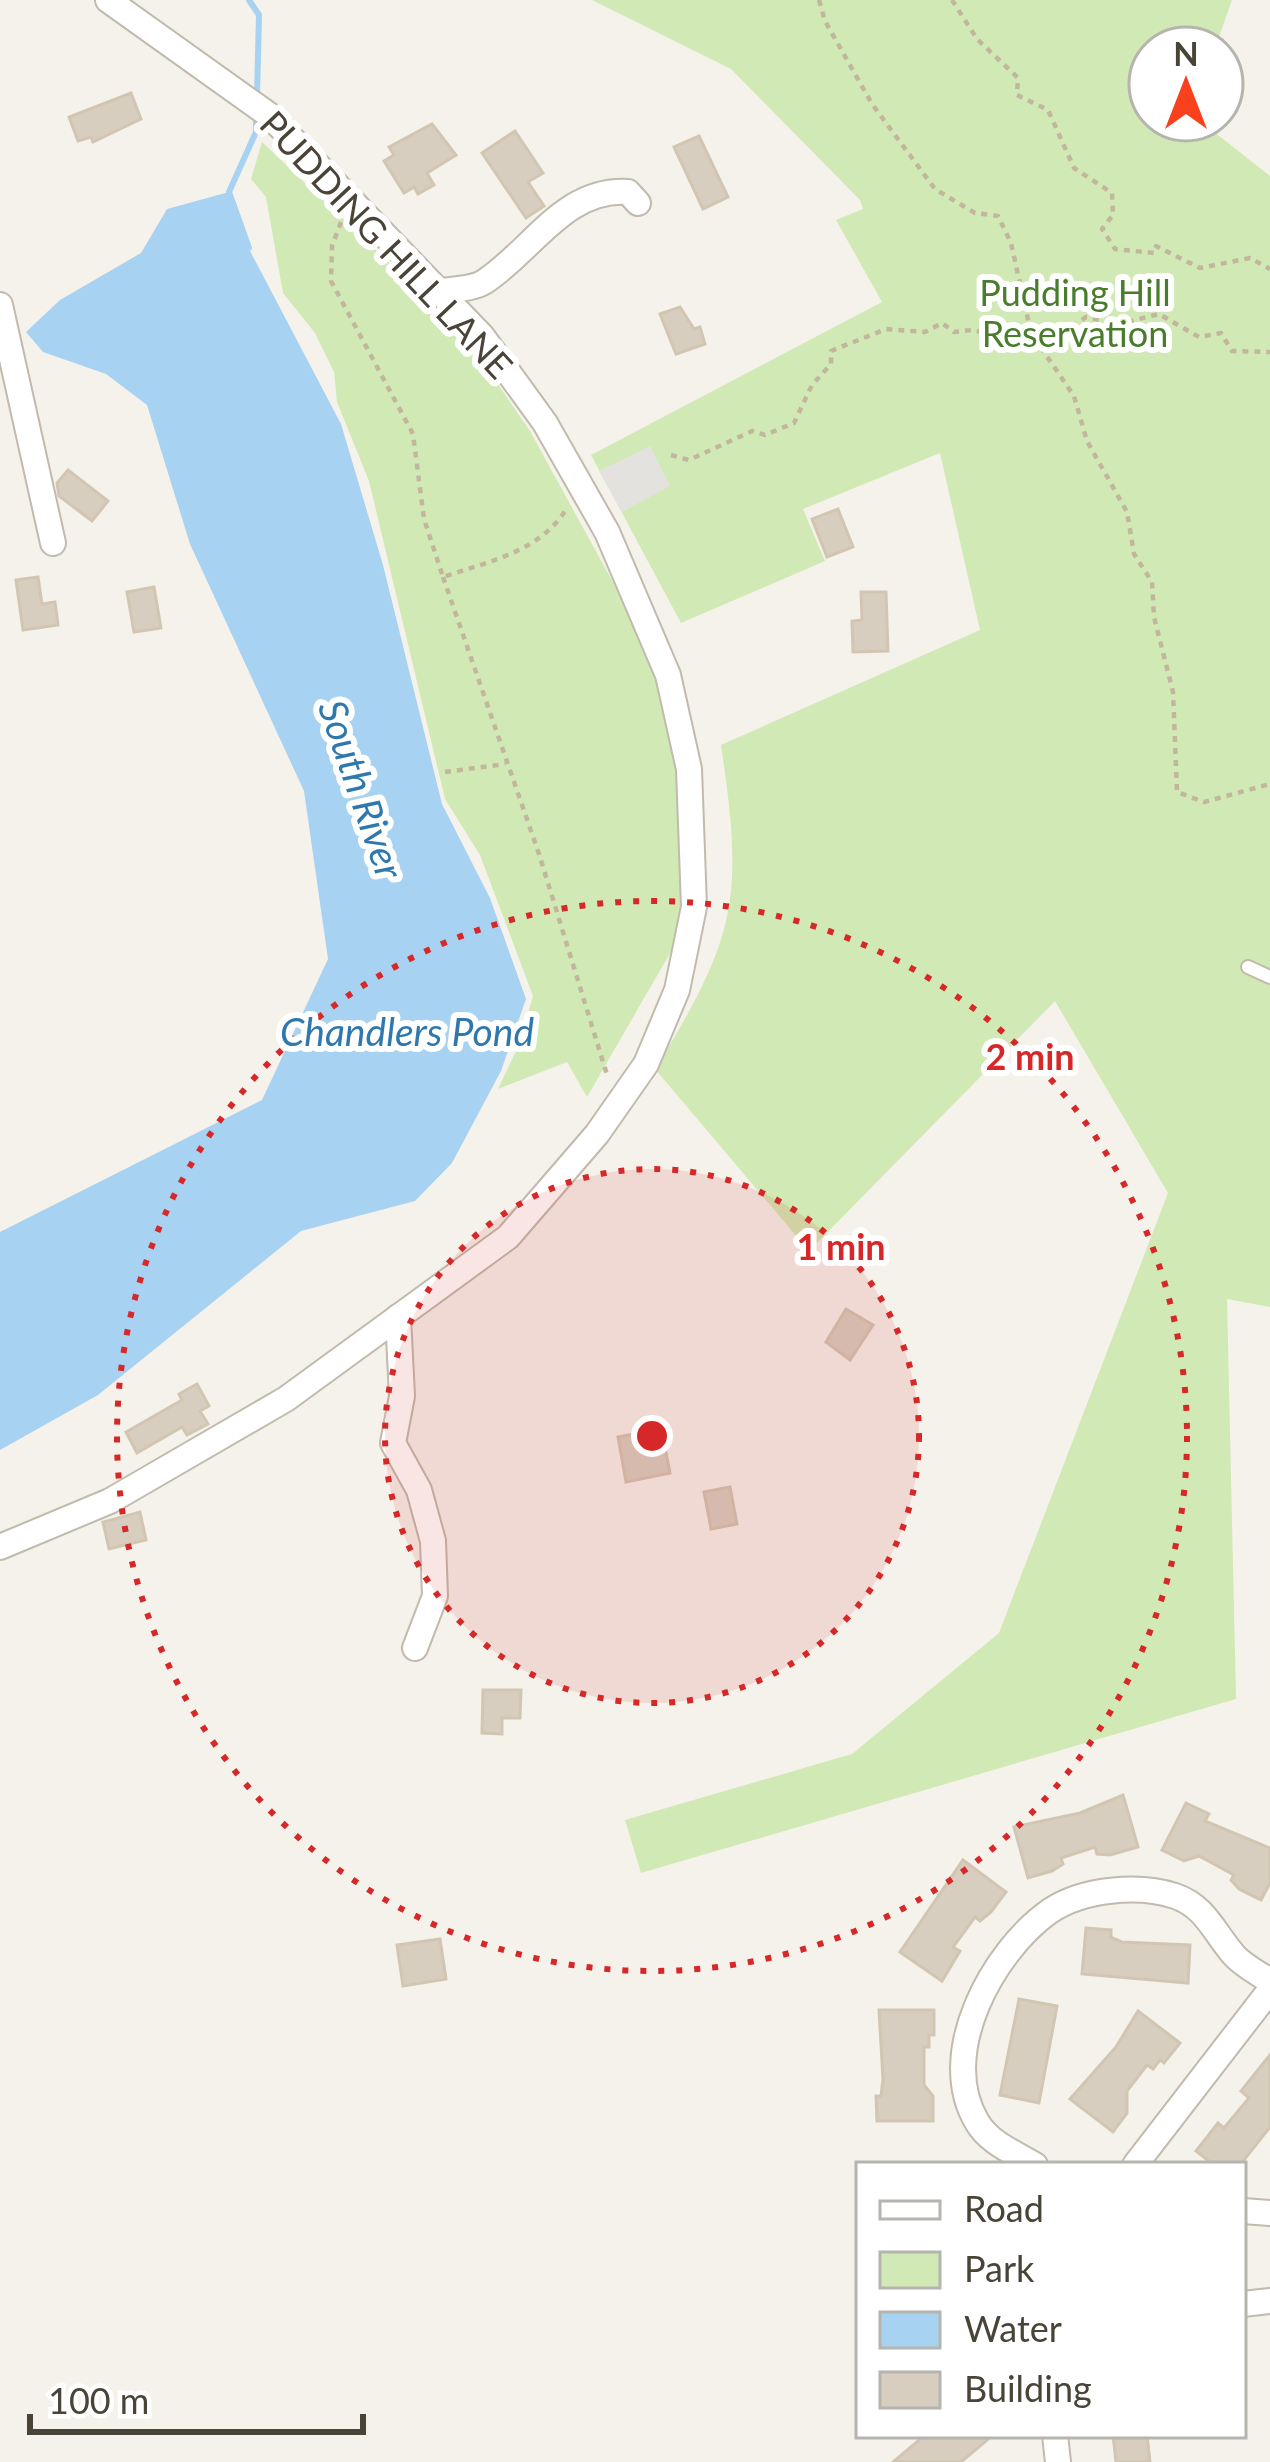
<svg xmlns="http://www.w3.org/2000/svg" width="1270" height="2462" viewBox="0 0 1270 2462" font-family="Lato,sans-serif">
	<rect width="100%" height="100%" fill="#f5f2eb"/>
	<g fill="#d1e9b4">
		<path d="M592,0H1232L1215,48H1150V120H1199L1270,176V1307L1227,1299L1236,1699L641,1873L625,1820L852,1754L999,1633L1168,1193L1055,1001L809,1251L655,1069C737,937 744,898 721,745L980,630L940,453L803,509L825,561L681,623L591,455L882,302L836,220L863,209L860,200L731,69Z"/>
		<polygon points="262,142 461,331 530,431 654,657 681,743 684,929 587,1097 567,1062 498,1089 519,1045 533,996 480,855 445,799 369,481 337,402 334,372 315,333 283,293 266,197 251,179"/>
	</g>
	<polygon fill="#e4e2df" points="650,446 670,486 622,512 599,471"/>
	<polygon fill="#a8d2f1" points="229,192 250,251 341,424 383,565 442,804 490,898 526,999 501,1071 452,1163 415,1201 301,1231 98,1395 0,1450 0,1232 262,1100 328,959 304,791 190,544 147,405 106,374 43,352 26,332 60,300 141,253 167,209"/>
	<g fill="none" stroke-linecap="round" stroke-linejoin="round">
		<g stroke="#a8d2f1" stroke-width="6">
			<polyline points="249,0 259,15 257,95"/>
			<polyline points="249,248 229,192 256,132 256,115"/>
		</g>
	</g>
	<g fill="#d7cec0" stroke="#d2c6b3" stroke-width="3">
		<polygon points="131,93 141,119 93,142 91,137 78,141 69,117"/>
		<polygon points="432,124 456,155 427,173 434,185 418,194 414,187 404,193 384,161 394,155 389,147"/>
		<polygon points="515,131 543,173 528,182 544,206 526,218 482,153"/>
		<polygon points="699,136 728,197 703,209 674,147"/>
		<polygon points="680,307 694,329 700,327 705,344 676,354 660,314"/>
		<polygon points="68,470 108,501 92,521 59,496 57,483"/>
		<polygon points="838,509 853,547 827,557 812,519"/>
		<polygon points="38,577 42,604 55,602 58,625 23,630 16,580"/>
		<polygon points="154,587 161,628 134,632 127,592"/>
		<polygon points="861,592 886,592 888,651 853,652 852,621 862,620"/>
		<polygon points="846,1309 873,1325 850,1360 826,1342"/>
		<polygon points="197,1384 209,1406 200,1411 208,1424 187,1435 182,1427 137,1453 126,1432 182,1400 179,1394"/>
		<polygon points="660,1421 670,1473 626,1482 618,1437 639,1433 637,1425"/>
		<polygon points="730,1487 737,1524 711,1529 704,1492"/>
		<polygon points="140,1512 146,1540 109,1549 103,1522"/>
		<polygon points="483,1690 521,1690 520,1718 502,1718 502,1734 482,1733"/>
		<polygon points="1123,1795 1138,1847 1110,1855 1097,1854 1095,1847 1061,1858 1063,1864 1052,1871 1028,1878 1014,1827 1080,1813"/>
		<polygon points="1186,1803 1209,1814 1205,1821 1270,1848 1270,1883 1261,1900 1239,1889 1231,1880 1234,1875 1199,1856 1184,1861 1162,1850"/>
		<polygon points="963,1860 1006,1892 991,1912 980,1921 975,1917 953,1947 960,1951 942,1981 900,1952"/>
		<polygon points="1086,1928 1111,1930 1111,1937 1122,1942 1190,1945 1188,1983 1082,1974"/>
		<polygon points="440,1939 446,1979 403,1986 397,1945"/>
		<polygon points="1019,1999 1057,2006 1039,2103 1000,2095"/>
		<polygon points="879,2010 934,2010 934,2035 929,2035 929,2047 924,2047 924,2085 933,2096 933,2121 877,2121 876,2096 881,2096 883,2079"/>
		<polygon points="1138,2011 1180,2043 1164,2063 1160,2060 1153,2069 1147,2065 1127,2091 1127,2113 1113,2132 1070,2099 1116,2047"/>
		<polygon points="1270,2055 1270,2127 1240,2165 1214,2165 1196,2151 1218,2123 1224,2128 1249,2098 1241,2091"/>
		<polygon points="925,2435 993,2435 961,2462 893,2462"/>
		<polygon points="1113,2435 1147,2435 1150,2462 1116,2462"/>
	</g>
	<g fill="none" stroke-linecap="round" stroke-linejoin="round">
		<defs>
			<polyline id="lane" points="1248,967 1270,977"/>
			<g id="street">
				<path d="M437,292C452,289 473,289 484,282C533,250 564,188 628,192L638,203"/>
				<polyline points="0,305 53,543"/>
				<polyline points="398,1317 402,1396 393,1443 419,1490 433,1541 435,1596 415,1648"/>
				<polyline points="0,1547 110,1501 286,1399 508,1237 597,1134 646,1064 677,990 694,907 689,769 668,675 607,532 545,423 482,336 269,115 108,0"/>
				<path d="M1035,2165C1015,2153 989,2143 977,2122C936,2054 993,1951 1050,1911C1083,1889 1138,1884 1175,1896C1205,1906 1214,1932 1233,1954C1242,1965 1258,1973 1270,1981"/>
				<polyline points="1135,2165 1270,1990"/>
				<polyline points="1243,2211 1270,2213"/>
				<polyline points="1243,2304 1270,2301"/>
				<polyline points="1055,2435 1058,2462"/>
			</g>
		</defs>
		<use href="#lane" stroke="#c1baad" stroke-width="16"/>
		<use href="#street" stroke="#c1baad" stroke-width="28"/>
		<g stroke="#c3b69e" stroke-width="4.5" stroke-dasharray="6 6" stroke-linecap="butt">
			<polyline points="819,0 825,21 872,104 935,189 975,213 998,216 1011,243 1031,333 1074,396 1087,441 1127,512 1134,554 1152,582 1154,617 1173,692 1177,792 1204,802 1270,784"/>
			<polyline points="952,0 977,39 1018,78 1017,95 1048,110 1074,168 1112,193 1113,215 1102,229 1115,249 1154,253 1156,246 1200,268 1250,258 1270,269"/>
			<path d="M341,222L332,246L331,281L413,434L424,519L443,577C490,561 540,552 567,508"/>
			<polyline points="1031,333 1052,342 1086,317 1119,324 1159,314 1199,337 1221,333 1232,351 1270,352"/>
			<polyline points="671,455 689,460 752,431 765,435 794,423 812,385 831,364 831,351 886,329 925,332 942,323 954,332 972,330 1024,341 1031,333"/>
			<polyline points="443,577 539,854 608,1078"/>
			<polyline points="445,772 505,764"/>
		</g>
		<use href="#lane" stroke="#fff" stroke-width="12"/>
		<use href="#street" stroke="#fff" stroke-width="24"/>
	</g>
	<circle cx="652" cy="1436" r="267" fill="#d62828" fill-opacity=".12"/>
	<g fill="none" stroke="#d62828" stroke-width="6" stroke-dasharray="6 12">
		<circle cx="652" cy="1436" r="267"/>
		<circle cx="652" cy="1436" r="535"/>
	</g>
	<g text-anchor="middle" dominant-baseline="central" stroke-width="12" stroke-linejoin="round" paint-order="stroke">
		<g font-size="36" fill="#494338" stroke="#fff">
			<text transform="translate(387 244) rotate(47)">PUDDING HILL LANE</text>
		</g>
		<g font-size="36" fill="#497c2b" stroke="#fff">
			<text x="1075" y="292">Pudding Hill<tspan x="1075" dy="41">Reservation</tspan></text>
		</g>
		<g font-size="39" font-style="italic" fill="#2f78ae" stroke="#fff">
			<text transform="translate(362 789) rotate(71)">South River</text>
			<text x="407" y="1031">Chandlers Pond</text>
		</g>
	</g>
	<circle cx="652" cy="1436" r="18" fill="#d62828" stroke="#fff" stroke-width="6"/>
	<g font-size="36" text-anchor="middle" font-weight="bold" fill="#d62828" stroke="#fff" stroke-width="12" stroke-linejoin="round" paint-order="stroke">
		<text x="1030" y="1070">2 min</text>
		<text x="841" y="1260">1 min</text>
	</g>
	<rect x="856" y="2162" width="390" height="276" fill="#ffffff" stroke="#b6b4af" stroke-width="3"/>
	<rect x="880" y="2201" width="60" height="18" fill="#ffffff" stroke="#b6b4af" stroke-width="3"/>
	<text x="964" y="2222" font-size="36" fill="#494338">Road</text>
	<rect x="880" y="2252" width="60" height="36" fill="#d1e9b4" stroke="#b6b4af" stroke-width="3"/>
	<text x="964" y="2282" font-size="36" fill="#494338">Park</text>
	<rect x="880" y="2312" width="60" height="36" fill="#a8d2f1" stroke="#b6b4af" stroke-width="3"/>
	<text x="964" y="2342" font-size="36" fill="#494338">Water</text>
	<rect x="880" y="2372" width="60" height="36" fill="#d7cec0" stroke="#b6b4af" stroke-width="3"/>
	<text x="964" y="2402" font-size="36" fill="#494338">Building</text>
	<g transform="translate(1186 84)"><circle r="57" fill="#ffffff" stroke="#b6b4af" stroke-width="3"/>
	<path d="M0-9L21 45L0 30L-21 45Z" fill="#f9411e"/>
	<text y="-18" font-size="33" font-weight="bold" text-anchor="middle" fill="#494338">N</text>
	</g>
	<path d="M30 2414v18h333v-18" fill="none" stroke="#494338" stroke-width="6"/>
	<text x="48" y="2414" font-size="36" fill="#494338" stroke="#ffffff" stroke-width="9" paint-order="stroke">100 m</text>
</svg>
